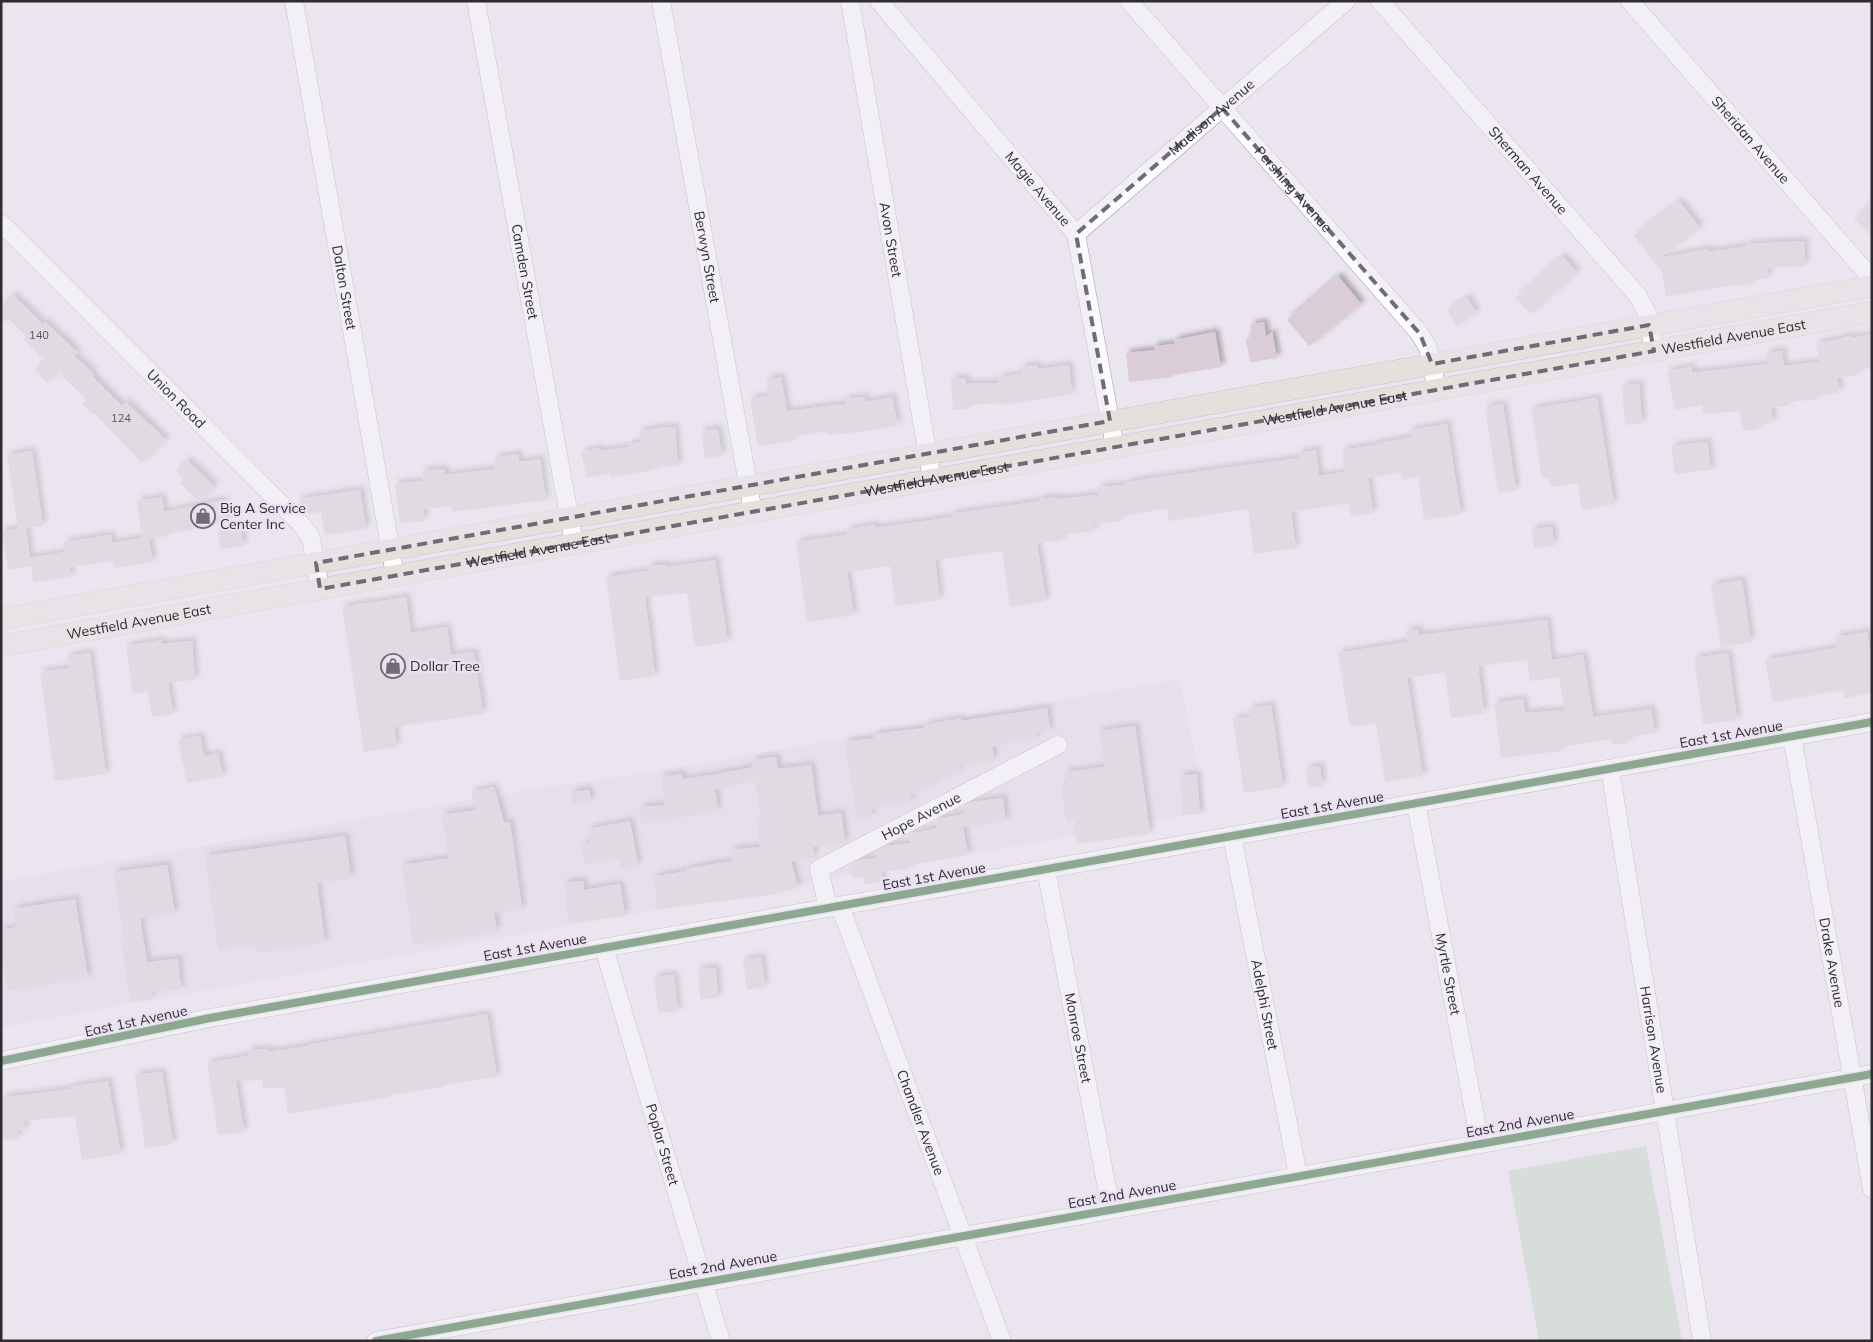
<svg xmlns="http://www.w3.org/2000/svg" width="1873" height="1342" viewBox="0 0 1873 1342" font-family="Mulish,sans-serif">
	<defs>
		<filter id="shadow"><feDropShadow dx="4" dy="-4" stdDeviation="2.5" flood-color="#0004"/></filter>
	</defs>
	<rect width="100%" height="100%" fill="#eae5ef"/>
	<polygon fill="#e2d9ea" points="1180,679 1206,812 1,1027 1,881 538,788 651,772"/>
	<polygon fill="#c2d2c2" points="1646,1146 1682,1341 1539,1341 1508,1171"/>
	<g fill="#dacdd6" filter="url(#shadow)">
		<polygon points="1679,201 1700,228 1660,258 1708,249 1709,252 1747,246 1746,244 1804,241 1805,266 1767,268 1769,278 1751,280 1752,284 1737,286 1737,284 1666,297 1662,272 1634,236"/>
		<polygon points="1872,202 1872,237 1854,219"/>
		<polygon points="1562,256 1577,272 1531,314 1515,298"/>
		<polygon points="1338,276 1361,304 1309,346 1287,320"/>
		<polygon points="13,295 43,324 45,322 78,353 74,356 94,374 92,376 122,406 126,402 166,440 142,463 94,413 92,414 82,404 87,400 58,372 47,383 35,370 44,360 24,340 26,337 8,318 1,324 1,307"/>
		<polygon points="1467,298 1477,313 1457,326 1447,310"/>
		<polygon points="1264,322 1266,337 1272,332 1277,358 1250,362 1246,339 1252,338 1250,325"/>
		<polygon points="1215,332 1221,367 1172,375 1172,377 1129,382 1126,353 1154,350 1154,346 1175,344 1174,340"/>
		<polygon points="1872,334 1872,368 1856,370 1857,375 1837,378 1840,392 1818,396 1818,399 1788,402 1788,406 1771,408 1773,423 1758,425 1759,429 1743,431 1740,411 1703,414 1702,405 1675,410 1667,371 1691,367 1692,373 1768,364 1766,353 1782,351 1784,366 1820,362 1816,344 1850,336 1851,338"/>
		<polygon points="1037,365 1038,369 1069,365 1072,394 1002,405 1001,403 968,405 968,409 953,410 951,379 966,378 966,384 998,383 998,378 1021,374 1021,367"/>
		<polygon points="781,377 787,411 845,404 845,399 865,397 865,402 892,397 898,425 868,431 827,435 827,431 792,437 792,441 758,446 750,399 768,396 766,379"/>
		<polygon points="1639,384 1642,423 1625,425 1622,386"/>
		<polygon points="1597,398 1614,504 1582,510 1577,483 1551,487 1549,478 1542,479 1531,409"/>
		<polygon points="1503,404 1516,490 1498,493 1485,407"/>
		<polygon points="1447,424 1461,514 1424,520 1418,477 1402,480 1400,472 1368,478 1373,513 1351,516 1349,503 1291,512 1296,548 1254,554 1248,509 1169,521 1167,508 1120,517 1120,521 1093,524 1094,531 1062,535 1062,540 1037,543 1046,601 1010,607 1002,551 935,560 940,600 895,606 890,566 847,572 854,615 807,622 796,542 847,535 846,530 875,525 875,528 952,517 951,514 1040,501 1040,499 1057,497 1057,499 1099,495 1098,487 1125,485 1125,483 1152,478 1299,458 1298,453 1316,450 1319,476 1345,472 1342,450 1375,445 1375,444 1411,437 1410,430"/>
		<polygon points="675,427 678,466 654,467 654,470 610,477 609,473 587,478 581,452 599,448 600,451 629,447 629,444 641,442 639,432 658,428"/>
		<polygon points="718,429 722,456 705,459 701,431"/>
		<polygon points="1707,442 1711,470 1675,474 1671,446"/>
		<polygon points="32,451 43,526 26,528 30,558 65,552 64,542 111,535 112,543 142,538 137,501 162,497 164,512 223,500 227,523 167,534 167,536 149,539 153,562 114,568 113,561 70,567 71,577 33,582 31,566 8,570 2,531 18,529 7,455"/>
		<polygon points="518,454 519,462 540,459 546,500 452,512 451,506 423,509 425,521 400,523 395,484 423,481 422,471 445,469 445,475 495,469 494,458"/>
		<polygon points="187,460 214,486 199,502 180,483 184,479 176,471"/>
		<polygon points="360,490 366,529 325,535 321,512 306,514 300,508 299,499"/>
		<polygon points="1552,527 1554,546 1534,548 1532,529"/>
		<polygon points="241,529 243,546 220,549 218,531"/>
		<polygon points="715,560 728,642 695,647 687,593 645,597 655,676 620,681 606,577 648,571 648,566 666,565 667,567"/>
		<polygon points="1742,580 1751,642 1721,647 1711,585"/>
		<polygon points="406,597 411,633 447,627 451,655 474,652 483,714 394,727 397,747 364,752 342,607"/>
		<polygon points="1547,620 1552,660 1583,655 1593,717 1651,709 1655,733 1627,737 1628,743 1612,745 1611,739 1561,747 1561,751 1501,758 1494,703 1523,699 1525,713 1565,710 1559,677 1530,681 1527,660 1478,666 1484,713 1451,718 1445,672 1407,678 1423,776 1385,782 1376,723 1350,727 1338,653 1408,642 1406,631 1418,629 1419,635"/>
		<polygon points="1867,632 1872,663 1872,693 1844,698 1843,690 1773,702 1765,660 1837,648 1835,637"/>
		<polygon points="162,640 162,644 192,641 195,680 168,682 173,714 152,717 148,691 133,694 126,646"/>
		<polygon points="90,653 106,774 55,781 40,672 69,668 67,656"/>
		<polygon points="1728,653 1737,720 1703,724 1694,658"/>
		<polygon points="1271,705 1283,787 1244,793 1233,719 1250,717 1249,709"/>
		<polygon points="1047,708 1050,731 1035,733 1036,739 992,746 994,761 960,766 961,770 938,780 910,796 911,802 871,809 872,816 857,819 845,742 874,738 873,734 925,728 924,725 961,718 961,721"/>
		<polygon points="1135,726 1150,834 1077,844 1074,820 1066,821 1061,786 1067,785 1065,772 1105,767 1099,731"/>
		<polygon points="200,736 204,756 218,753 223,776 187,783 178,740"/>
		<polygon points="776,757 778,769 811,765 818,816 841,813 845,843 813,847 814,858 791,861 798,888 770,895 658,909 653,877 686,871 686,869 732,861 731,850 760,847 757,823 761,823 755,781 715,789 718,811 662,820 663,822 641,824 640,807 665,805 661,777 681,774 682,779 712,775 753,767 752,760"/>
		<polygon points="1320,766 1322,786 1308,788 1306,768"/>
		<polygon points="1197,774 1200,814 1183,815 1180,776"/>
		<polygon points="494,787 504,823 510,822 522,909 494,913 497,932 413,945 402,865 449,858 442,815 476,810 471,792"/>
		<polygon points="589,790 591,802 572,804 571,792"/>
		<polygon points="1003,798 1006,821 963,827 968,855 909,865 909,869 881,872 883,882 865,884 864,877 853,878 851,864 859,860 876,858 876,852 886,846 910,843 909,834 937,828 935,821 938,819 964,814 963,806 971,802"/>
		<polygon points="630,821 638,866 621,869 620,858 584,864 581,845 590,843 588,829"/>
		<polygon points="345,836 351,878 317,883 325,943 256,953 255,945 218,950 205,856"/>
		<polygon points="167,865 175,914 140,919 147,962 178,959 181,989 151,992 152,999 130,1002 122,945 124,944 114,872"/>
		<polygon points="583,881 584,890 620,884 625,916 569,923 564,883"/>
		<polygon points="75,899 88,978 8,991 1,948 1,930 16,927 13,909"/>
		<polygon points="761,957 765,987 747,990 743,960"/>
		<polygon points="716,968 718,998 700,999 698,969"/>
		<polygon points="674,975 678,1011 658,1013 654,977"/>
		<polygon points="487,1014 497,1077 442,1085 443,1087 389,1095 389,1097 288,1114 284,1088 263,1088 262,1080 236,1081 244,1132 218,1135 207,1063 248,1056 248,1050 269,1049 269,1052 307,1046 307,1045"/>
		<polygon points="162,1072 173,1144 145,1148 135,1075"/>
		<polygon points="108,1081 121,1154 82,1160 75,1116 24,1121 25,1130 17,1131 18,1139 3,1140 1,1098 70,1089 70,1087"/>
	</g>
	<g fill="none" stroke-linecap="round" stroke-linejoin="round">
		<defs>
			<g id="minor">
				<path id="s1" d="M294,1L395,575"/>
				<path id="s2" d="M476,1L574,543"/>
				<path id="s3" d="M661,1L753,512"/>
				<path id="s4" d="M850,1L932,479"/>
				<path id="s5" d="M879,1L1076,234L1115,447"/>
				<path id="s6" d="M1129,1L1420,334L1428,348L1437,390"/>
				<path id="s7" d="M1380,1L1638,296L1647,313L1654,351"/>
				<path id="s8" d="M1630,1L1872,279"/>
				<path id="s9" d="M1,223L300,523L310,536L312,543L320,589"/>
				<path id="s10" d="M1076,234L1346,1"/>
				<path id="s11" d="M1792,736L1872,1189"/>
				<path id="s12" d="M1610,769L1702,1341"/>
				<path id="s13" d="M1416,803L1480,1143"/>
				<path id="s14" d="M1232,836L1298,1175"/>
				<path id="s15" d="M1046,869L1111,1209"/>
				<path id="s16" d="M840,906L1002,1341"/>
				<path id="s17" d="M828,908L819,869L1058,745"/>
				<path id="s18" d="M604,948L721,1341"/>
				<polyline points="1,1061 210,1018 1872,722"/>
				<polyline points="376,1341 1872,1074"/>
			</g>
			<g id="major">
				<polyline points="1,619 1872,286"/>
				<path id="s19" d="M1,646L1872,312"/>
			</g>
		</defs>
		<use href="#minor" stroke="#a09ca4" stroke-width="19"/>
		<use href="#major" stroke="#c6c3c8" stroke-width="22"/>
		<use href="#minor" stroke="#fcfbfd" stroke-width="18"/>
		<use href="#major" stroke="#e6e0dc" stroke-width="21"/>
		<defs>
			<g id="cycleway">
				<polyline points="1,1061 210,1018 1872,722"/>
				<polyline points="376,1341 1872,1074"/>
			</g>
		</defs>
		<use href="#cycleway" stroke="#eae1f3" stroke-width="11"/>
		<use href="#cycleway" stroke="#1b5e20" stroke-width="8"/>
	</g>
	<path d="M0 0H1873V1342H0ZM1222,108L1420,334L1432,364L1649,325L1654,351L320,589L316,563L1110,421L1076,234Z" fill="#eae5ef" fill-opacity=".55" fill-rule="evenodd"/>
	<path fill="none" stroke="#706c74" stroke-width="4" stroke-dasharray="10 6" stroke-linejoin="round" d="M1222,108L1420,334L1432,364L1649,325L1654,351L320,589L316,563L1110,421L1076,234Z"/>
	<defs>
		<symbol id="shop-ring" viewBox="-11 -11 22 22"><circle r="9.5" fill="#eae1f3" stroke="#706c74" stroke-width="1.5"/><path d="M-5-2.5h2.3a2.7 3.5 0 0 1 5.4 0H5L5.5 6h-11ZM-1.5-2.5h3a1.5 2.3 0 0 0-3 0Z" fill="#706c74"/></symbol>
	</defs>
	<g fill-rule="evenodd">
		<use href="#shop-ring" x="189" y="502" width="28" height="28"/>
		<use href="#shop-ring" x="379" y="652" width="28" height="28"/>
	</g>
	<g text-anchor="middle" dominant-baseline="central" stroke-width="5" stroke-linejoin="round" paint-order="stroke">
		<g font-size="11" fill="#5a545b">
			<text x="39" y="335">140</text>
			<text x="121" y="418">124</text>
		</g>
		<g font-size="14" fill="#2e2b31" stroke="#eae1f3">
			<text stroke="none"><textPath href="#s10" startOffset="179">Madison Avenue</textPath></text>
			<text stroke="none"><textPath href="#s8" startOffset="184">Sheridan Avenue</textPath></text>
			<text stroke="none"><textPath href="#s7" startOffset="225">Sherman Avenue</textPath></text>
			<text stroke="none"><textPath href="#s5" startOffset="246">Magie Avenue</textPath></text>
			<text stroke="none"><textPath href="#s6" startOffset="250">Pershing Avenue</textPath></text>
			<text stroke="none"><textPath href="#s4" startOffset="242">Avon Street</textPath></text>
			<text stroke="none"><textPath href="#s3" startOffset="260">Berwyn Street</textPath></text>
			<text stroke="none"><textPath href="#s2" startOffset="275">Camden Street</textPath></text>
			<text stroke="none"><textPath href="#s1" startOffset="291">Dalton Street</textPath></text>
			<text stroke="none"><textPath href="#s19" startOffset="1760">Westfield Avenue East</textPath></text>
			<text stroke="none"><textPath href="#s9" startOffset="248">Union Road</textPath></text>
			<text stroke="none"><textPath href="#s19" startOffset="1355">Westfield Avenue East</textPath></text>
			<text stroke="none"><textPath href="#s19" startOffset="950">Westfield Avenue East</textPath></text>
			<text stroke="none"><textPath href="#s19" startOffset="545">Westfield Avenue East</textPath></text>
			<text stroke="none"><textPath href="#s19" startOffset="140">Westfield Avenue East</textPath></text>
			<text transform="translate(1731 734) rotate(-10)">East 1st Avenue</text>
			<text transform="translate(1332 805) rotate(-10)">East 1st Avenue</text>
			<text stroke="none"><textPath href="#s17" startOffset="155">Hope Avenue</textPath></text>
			<text transform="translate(934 876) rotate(-10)">East 1st Avenue</text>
			<text transform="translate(535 947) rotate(-10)">East 1st Avenue</text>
			<text stroke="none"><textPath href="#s11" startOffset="230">Drake Avenue</textPath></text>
			<text stroke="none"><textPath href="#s13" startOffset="174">Myrtle Street</textPath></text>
			<text stroke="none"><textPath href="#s14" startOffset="172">Adelphi Street</textPath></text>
			<text transform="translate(136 1021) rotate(-12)">East 1st Avenue</text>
			<text stroke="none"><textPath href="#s15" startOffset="172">Monroe Street</textPath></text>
			<text stroke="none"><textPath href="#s12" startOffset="274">Harrison Avenue</textPath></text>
			<text stroke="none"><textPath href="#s16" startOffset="231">Chandler Avenue</textPath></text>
			<text transform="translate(1520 1123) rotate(-10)">East 2nd Avenue</text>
			<text stroke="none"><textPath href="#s18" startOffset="205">Poplar Street</textPath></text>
			<text transform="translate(1122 1194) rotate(-10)">East 2nd Avenue</text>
			<text transform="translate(723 1265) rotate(-10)">East 2nd Avenue</text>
		</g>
		<g font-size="14" fill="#2e2b31" stroke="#eae1f3" text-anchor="start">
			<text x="220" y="508">Big A Service<tspan x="220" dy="16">Center Inc</tspan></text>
			<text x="410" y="666">Dollar Tree</text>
		</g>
	</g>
	<rect width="1873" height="1342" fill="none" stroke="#2e2b31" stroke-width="5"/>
</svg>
